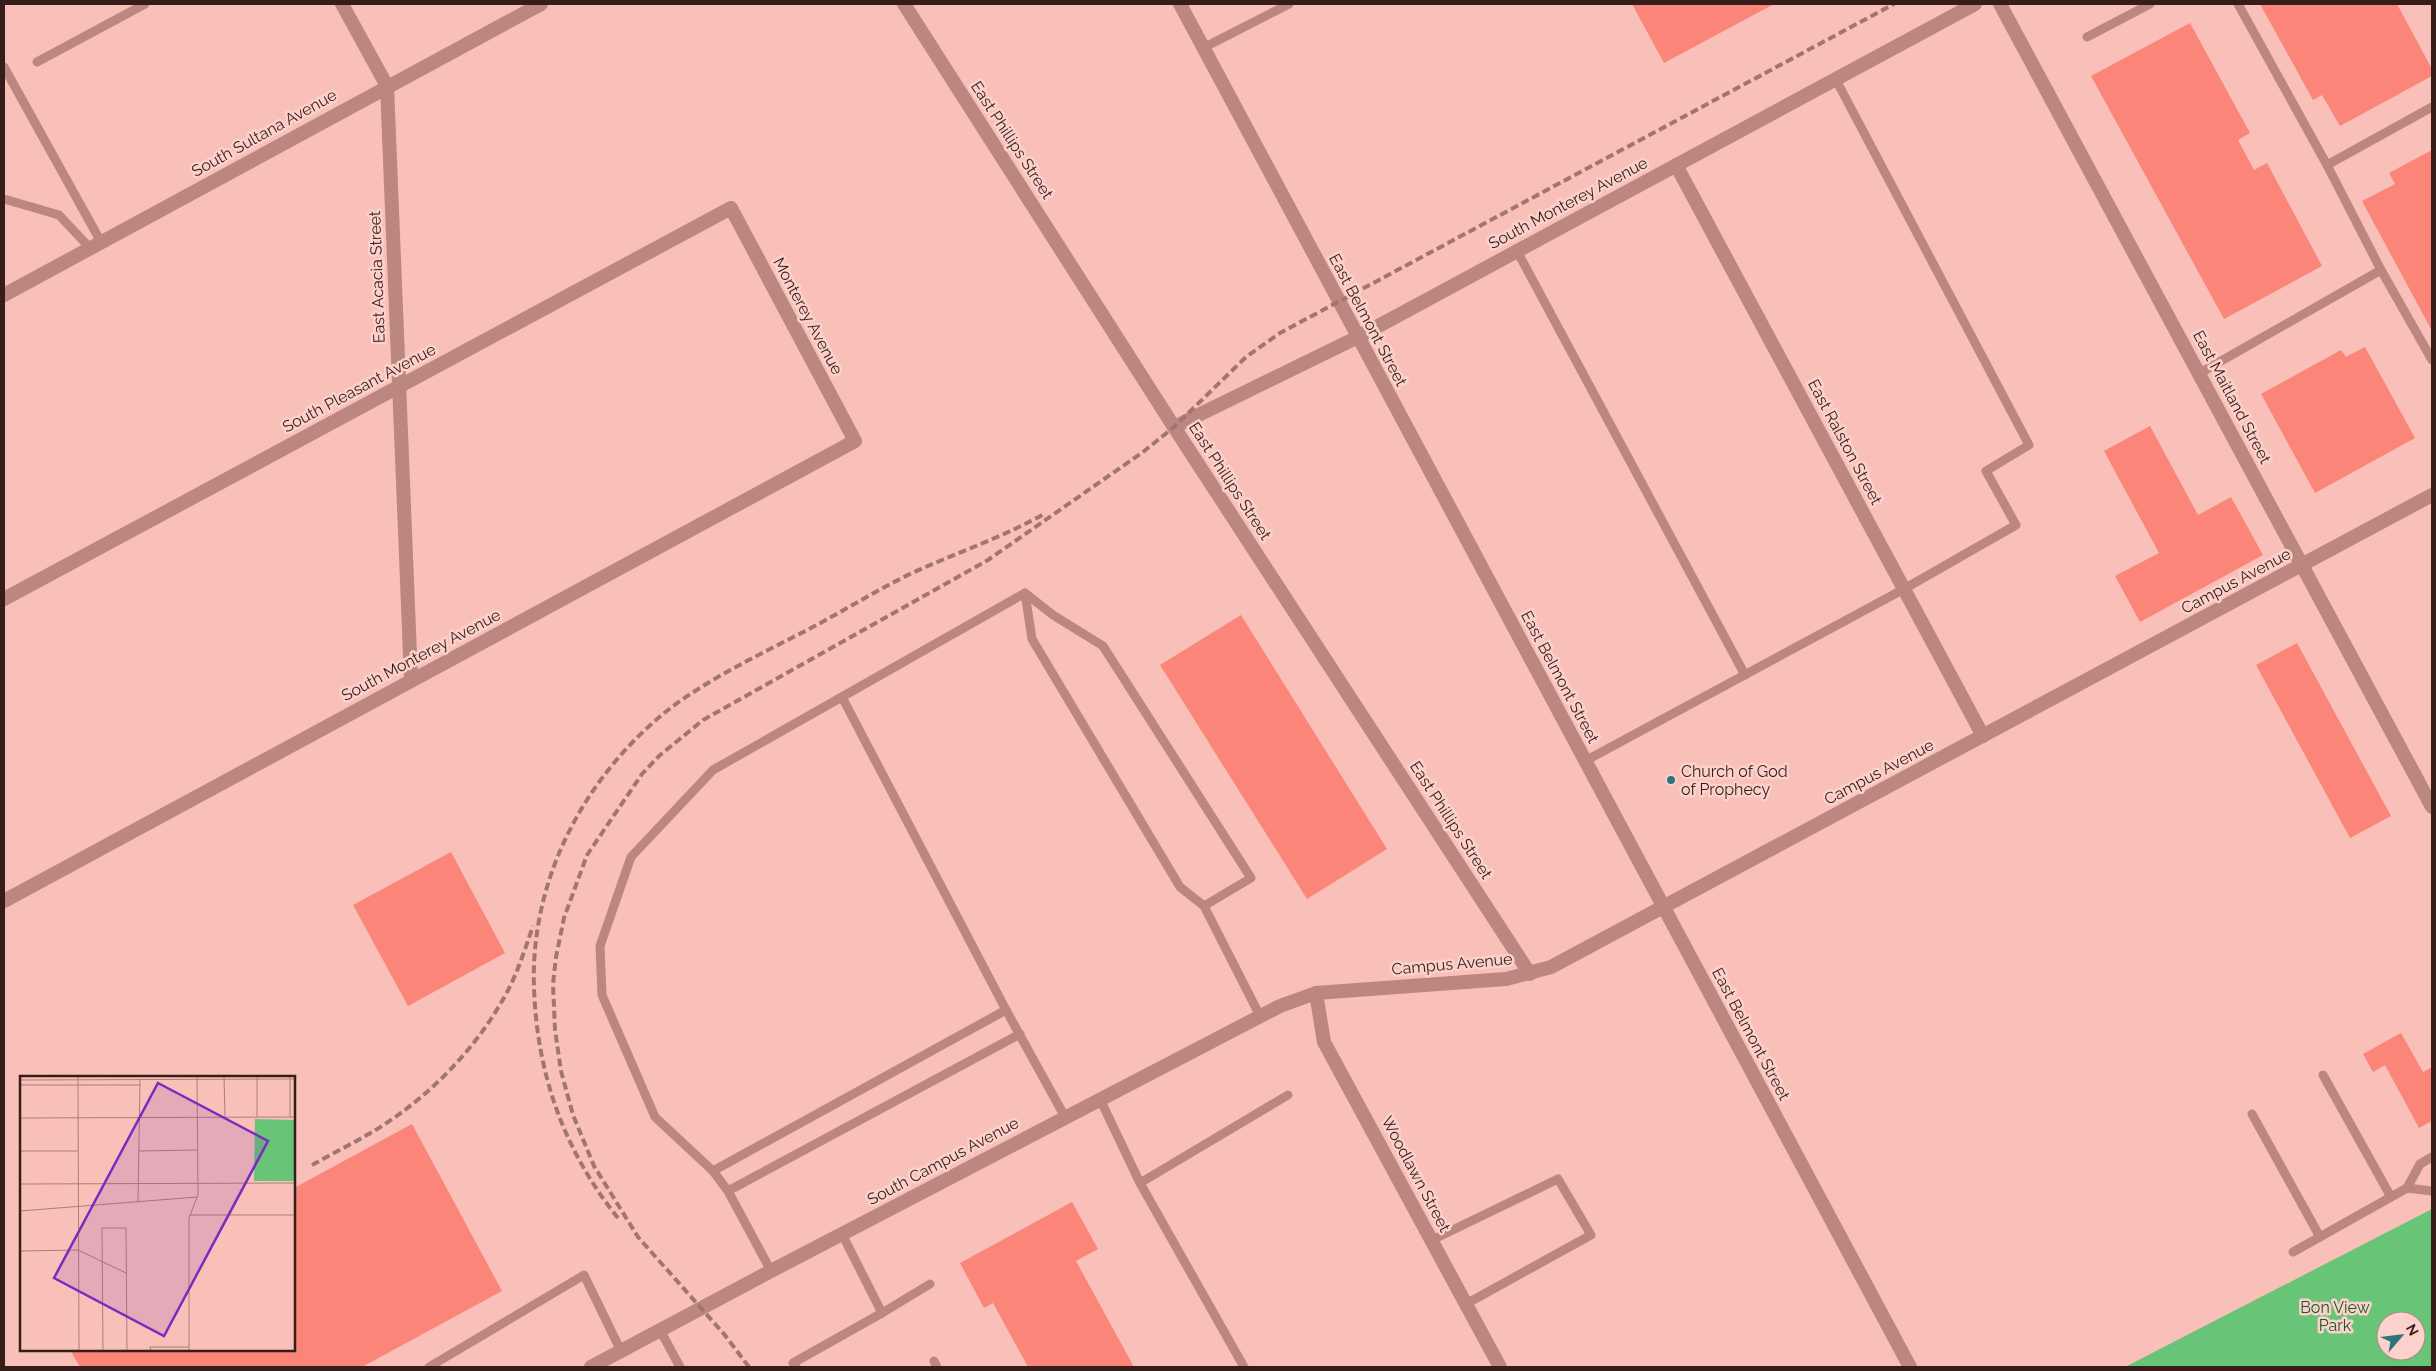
<svg xmlns="http://www.w3.org/2000/svg" width="2436" height="1371" viewBox="0 0 2436 1371" font-family="Raleway,sans-serif">
	<rect width="100%" height="100%" fill="#f8c0b8"/>
	<path fill="#68c477" fill-rule="evenodd" d="M2432,1209V1367H2125ZM2386,1321H2416V1351H2386Z"/>
	<g fill="#fa8578">
		<polygon points="1632,4 1774,4 1664,63"/>
		<polygon points="2260,4 2397,4 2432,69 2432,76 2340,126 2322,95 2313,100"/>
		<polygon points="2190,23 2250,133 2238,140 2254,170 2267,163 2322,266 2224,319 2091,76"/>
		<polygon points="2432,150 2432,331 2362,201 2395,184 2389,173"/>
		<polygon points="2365,347 2415,438 2315,493 2261,394 2341,350 2346,357"/>
		<polygon points="2150,426 2198,515 2231,497 2263,555 2140,622 2115,576 2159,553 2104,451"/>
		<polygon points="1241,615 1387,849 1307,899 1160,665"/>
		<polygon points="2297,643 2391,816 2350,838 2256,665"/>
		<polygon points="451,852 505,953 408,1006 353,905"/>
		<polygon points="2401,1033 2423,1072 2432,1067 2432,1121 2419,1128 2385,1065 2373,1072 2363,1054"/>
		<polygon points="412,1124 502,1291 362,1367 80,1367 70,1350 294,1350 294,1188"/>
		<polygon points="1072,1202 1098,1249 1076,1261 1134,1367 1028,1367 993,1303 984,1308 960,1263"/>
	</g>
	<g fill="none" stroke-linecap="round" stroke-linejoin="round">
		<g stroke="#bb8780" stroke-width="9">
			<polyline points="2087,37 2150,4"/>
			<polyline points="1203,48 1289,4"/>
			<polyline points="37,62 145,4"/>
			<polyline points="4,67 101,242"/>
			<polyline points="2327,165 2432,107"/>
			<polyline points="4,199 59,215 90,248"/>
			<polyline points="1517,251 1745,675"/>
			<polyline points="2381,270 2432,360"/>
			<polyline points="2200,373 2381,270 2327,165 2238,4"/>
			<polyline points="1025,593 1032,639 1180,887 1204,906"/>
			<polyline points="842,697 1006,1010 713,1171 655,1117 602,995 600,946 631,857 713,770 1025,593 1053,615 1103,646 1251,878 1204,906 1260,1016"/>
			<polyline points="1585,761 1904,589 2016,525 1986,471 2029,445 1835,78"/>
			<polyline points="1006,1010 1065,1117"/>
			<polyline points="2323,1075 2391,1197"/>
			<polyline points="1100,1099 1140,1183 1288,1095"/>
			<polyline points="2252,1114 2320,1237"/>
			<polyline points="713,1171 728,1191"/>
			<polyline points="1140,1183 1244,1367"/>
			<polyline points="2407,1188 2432,1191"/>
			<polyline points="842,1234 882,1313 930,1284"/>
			<polyline points="1432,1240 1558,1179 1591,1235 1466,1304"/>
			<polyline points="2293,1252 2407,1188 2420,1164 2432,1157"/>
			<polyline points="771,1271 728,1191 1020,1034"/>
			<polyline points="660,1330 680,1367"/>
			<polyline points="934,1361 937,1367"/>
			<polyline points="429,1367 584,1275 621,1351"/>
			<polyline points="796,1367 793,1363 882,1313"/>
		</g>
		<g stroke="#bb8780" stroke-width="14">
			<polyline points="342,4 387,86 411,680"/>
			<polyline points="904,4 1174,427 1530,974"/>
			<polyline points="1180,4 1910,1367"/>
			<polyline points="2000,4 2432,807"/>
			<polyline points="1676,165 1983,736"/>
			<polyline points="1174,427 1358,337 1975,4"/>
			<polyline points="4,599 731,208 855,441 4,901"/>
			<polyline points="1316,993 1324,1042 1500,1367"/>
		</g>
		<g stroke="#bb8780" stroke-width="14">
			<polyline points="4,295 541,4"/>
			<polyline points="591,1367 771,1271 1280,1006 1316,993 1506,979 1551,967 2432,495"/>
		</g>
		<g stroke="#a17670" stroke-width="4" stroke-dasharray="8 4" stroke-linecap="butt">
			<path d="M312,1165C335,1152 360,1140 382,1126C432,1094 478,1046 506,994C518,972 525,949 533,926"/>
			<path d="M618,1218C564,1151 537,1074 534,988C530,880 584,777 668,710C711,677 763,653 811,628C845,610 877,590 912,573C956,553 1001,538 1044,514"/>
			<polyline points="749,1367 724,1334 638,1237 594,1166 573,1115 561,1071 555,1030 553,984 556,957 564,918 587,855 642,774 659,756 703,720 988,560 1143,452 1174,427 1246,357 1280,333 1894,4"/>
		</g>
	</g>
	<circle fill="#2c747e" stroke="#fcd1cb" stroke-width="2" cx="1671" cy="780" r="5"/>
	<g text-anchor="middle" dominant-baseline="central" stroke-width="5" stroke-linejoin="round" paint-order="stroke">
		<g font-size="16" fill="#371d1a" stroke="#fcd1cb">
			<text transform="translate(264 133) rotate(-29)">South Sultana Avenue</text>
			<text transform="translate(1012 140) rotate(57)">East Phillips Street</text>
			<text transform="translate(1568 203) rotate(-28)">South Monterey Avenue</text>
			<text transform="translate(377 277) rotate(-92)">East Acacia Street</text>
			<text transform="translate(808 316) rotate(62)">Monterey Avenue</text>
			<text transform="translate(1368 320) rotate(62)">East Belmont Street</text>
			<text transform="translate(359 388) rotate(-28)">South Pleasant Avenue</text>
			<text transform="translate(2232 397) rotate(62)">East Maitland Street</text>
			<text transform="translate(1845 442) rotate(62)">East Ralston Street</text>
			<text transform="translate(1230 481) rotate(57)">East Phillips Street</text>
			<text transform="translate(2236 581) rotate(-28)">Campus Avenue</text>
			<text transform="translate(421 655) rotate(-28)">South Monterey Avenue</text>
			<text transform="translate(1560 677) rotate(62)">East Belmont Street</text>
			<text transform="translate(1879 772) rotate(-28)">Campus Avenue</text>
			<text transform="translate(1451 820) rotate(57)">East Phillips Street</text>
			<text transform="translate(1452 964) rotate(-5)">Campus Avenue</text>
			<text transform="translate(1751 1034) rotate(62)">East Belmont Street</text>
			<text transform="translate(943 1161) rotate(-28)">South Campus Avenue</text>
			<text transform="translate(1416 1174) rotate(62)">Woodlawn Street</text>
		</g>
		<g font-size="16" fill="#371d1a" stroke="#fcd1cb" text-anchor="start">
			<text x="1681" y="771">Church of God<tspan x="1681" dy="18">of Prophecy</tspan></text>
		</g>
		<g font-size="16" fill="#185a27" stroke="#fcd1cb">
			<text x="2335" y="1307">Bon View<tspan x="2335" dy="18">Park</tspan></text>
		</g>
	</g>
	<g transform="translate(20 1076)">
		<rect width="275" height="275" fill="#f8c0b8"/>
		<path d="M235,43L275,44V105H234Z" fill="#68c477"/>
		<path fill="none" stroke="#ab7f79" stroke-width="1" d="M58,0L59,275M204,0L205,41M0,4L275,3M0,9H120M237,41V0M270,41V0M0,42L275,41M0,75H58M119,75L177,74M0,108L275,107M118,126L120,3M0,135L177,121M170,139H275M0,175L58,174L106,197M83,275L82,152H106L107,275M131,275L130,271H168M169,275V142L178,119L177,0"/>
		<path fill="#7b2cbf" fill-opacity="0.15" stroke="#7b2cbf" stroke-width="2.5" d="M138,7L248,65L144,260L34,202Z"/>
		<rect width="275" height="275" fill="none" stroke="#371d1a" stroke-width="2.5"/>
	</g>
	<rect width="2436" height="1371" fill="none" stroke="#371d1a" stroke-width="10"/>
	<g transform="translate(2401 1336) rotate(62)"><circle r="24" fill="#fcd1cb" stroke="#ad8984"/>
	<path d="M0-4L9 19L0 12L-9 19Z" fill="#2c747e"/>
	<text y="-8" font-size="14" font-weight="bold" text-anchor="middle" fill="#371d1a">N</text>
	</g>
</svg>
